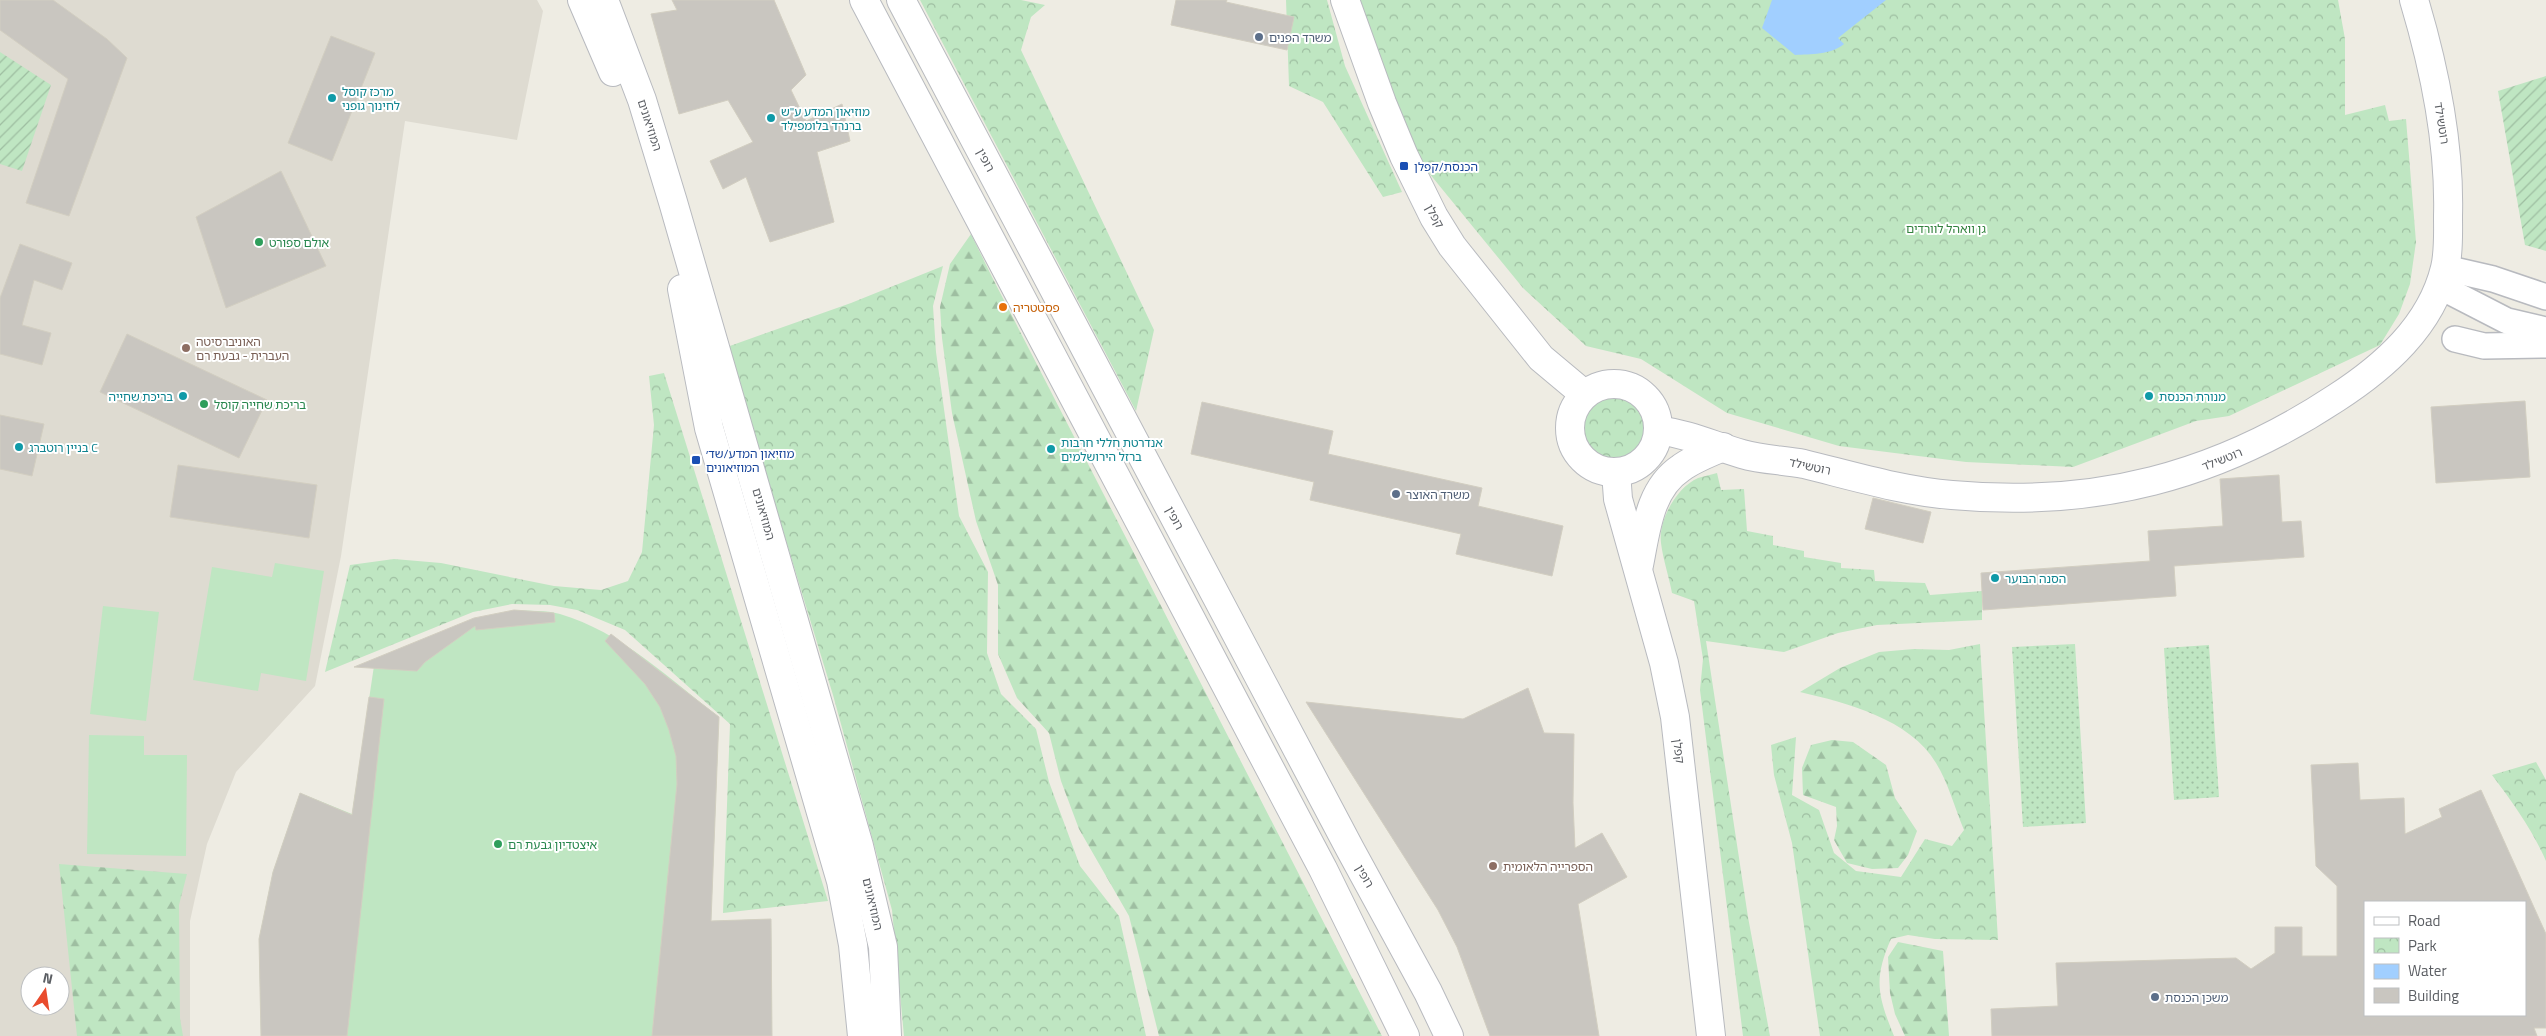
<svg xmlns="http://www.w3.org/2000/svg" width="2546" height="1036" viewBox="0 0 2546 1036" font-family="'Titillium Web','Noto Sans Hebrew',sans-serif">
	<defs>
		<pattern id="grass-dots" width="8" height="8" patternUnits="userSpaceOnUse" patternTransform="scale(1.25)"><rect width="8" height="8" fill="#bfe6c2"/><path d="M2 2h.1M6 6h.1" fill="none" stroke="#9ebea1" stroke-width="1.8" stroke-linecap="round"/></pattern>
		<pattern id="forest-firs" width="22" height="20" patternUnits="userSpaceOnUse" patternTransform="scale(1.25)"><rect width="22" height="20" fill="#bfe6c2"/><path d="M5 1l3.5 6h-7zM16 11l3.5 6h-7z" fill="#9ebea1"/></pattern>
		<pattern id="park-crowns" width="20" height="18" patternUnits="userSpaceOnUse" patternTransform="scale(1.25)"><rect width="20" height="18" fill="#bfe6c2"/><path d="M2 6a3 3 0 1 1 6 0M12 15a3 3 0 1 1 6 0" fill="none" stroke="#9ebea1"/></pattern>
		<pattern id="garden-furrows" width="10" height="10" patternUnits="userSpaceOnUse" patternTransform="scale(1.25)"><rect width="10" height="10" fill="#bfe6c2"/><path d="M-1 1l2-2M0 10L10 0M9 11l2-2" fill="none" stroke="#9ebea1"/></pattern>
	</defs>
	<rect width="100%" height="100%" fill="#eeece3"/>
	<path fill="#dedbd1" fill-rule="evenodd" d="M0,0H537L543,11L517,140L405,121L341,556L315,686L236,772L207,844L190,921V1036H0ZM30,976H60V1006H30Z"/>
	<g fill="url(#grass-dots)">
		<polygon points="2075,644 2086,823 2023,827 2012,647"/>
		<polygon points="2209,645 2219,797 2174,800 2164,648"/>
	</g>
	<g fill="url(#forest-firs)">
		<polygon points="971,234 992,277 1382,1036 1159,1036 1129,916 1079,829 1061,781 1049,733 1017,698 998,654 998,585 976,521 952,413 942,338 940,307 950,264"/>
		<polygon points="1832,740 1853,742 1886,765 1895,798 1917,831 1908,855 1898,868 1872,869 1847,863 1834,840 1837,826 1836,807 1803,795 1802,768 1811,745"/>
		<polygon points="59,864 187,874 179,905 180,1018 183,1036 77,1036"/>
		<polygon points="1898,942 1943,951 1949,1036 1905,1036 1895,1014 1890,993 1888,957"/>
	</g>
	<g fill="url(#park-crowns)">
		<polygon points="920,0 1021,0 1045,5 1031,17 1021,50 1154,330 1136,411"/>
		<polygon points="1286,0 1327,0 1345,66 1402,192 1383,197 1323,102 1289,86"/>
		<polygon points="1355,0 2338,0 2345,39 2345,115 2385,105 2389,121 2406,119 2416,242 2410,284 2399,314 2380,345 2229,416 2196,421 2073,467 1966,462 1839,446 1727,413 1641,359 1586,346 1523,288 1420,162"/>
		<polygon points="943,266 933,306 936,352 959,516 988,572 987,653 1001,694 1036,729 1049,782 1080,866 1119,916 1146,1036 904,1036 892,910 833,695 727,347 851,303"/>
		<polygon points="664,373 828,901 723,913 730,724 625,630 577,610 550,605 512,604 473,612 325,672 350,565 394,559 441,563 554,586 601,590 628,581 642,552 654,425 649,376"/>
		<circle cx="1614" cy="426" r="33"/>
		<path d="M1717,473L1721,490L1744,489L1747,531L1773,536V545L1804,551V557L1841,563V568L1874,570L1875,581L1925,583L1930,595L1982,591V620L1877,625L1838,633L1784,652L1706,641L1748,917L1770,1036H1743L1700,690L1703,659L1694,601L1672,593C1669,576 1663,560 1661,543C1658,520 1677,487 1698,478C1704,476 1711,475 1717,473Z"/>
		<path d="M1980,644L1998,940L1935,939L1908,935L1891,939C1873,980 1878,996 1894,1036H1820L1792,843L1774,775L1771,745L1796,737L1792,795L1819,810L1834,853L1856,871L1901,877L1925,839L1952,846L1964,830C1955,809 1948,782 1936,763C1910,719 1847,703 1800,692L1840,668L1879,652L1914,649L1949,650Z"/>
		<path d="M2536,762L2546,780V861C2532,829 2513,803 2492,775Z"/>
	</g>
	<g fill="url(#garden-furrows)">
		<polygon points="0,52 51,85 22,171 0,164"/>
		<polygon points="2546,76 2546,251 2525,245 2498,91"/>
	</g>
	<g fill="#bfe6c2">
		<polygon points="275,563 324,571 306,681 261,673 258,691 193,680 212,567 272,577"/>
		<polygon points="103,606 159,612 146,721 90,714"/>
		<path d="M514,610C529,611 546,610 560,614C621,632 670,679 719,717L711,921L771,919L772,1036H261L259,939L273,872L300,793L352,814L375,659Z"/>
		<polygon points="89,735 144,736 144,755 187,755 186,856 87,854"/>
	</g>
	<path fill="#a1cfff" d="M1772,0H1886L1838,38L1844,44C1831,55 1810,54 1795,55L1762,28Z"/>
	<g fill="#c9c6c0" stroke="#d2cec1" fill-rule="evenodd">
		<polygon points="0,0 53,0 107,39 127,58 69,216 26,203 68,79 0,30"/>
		<polygon points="672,0 774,0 806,75 791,90 806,121 842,104 850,141 817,152 834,222 770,242 746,177 723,189 710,161 753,142 728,100 679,114 651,14 677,10"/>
		<polygon points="1176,0 1227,0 1226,2 1294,17 1287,50 1171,25"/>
		<polygon points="331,36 375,53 332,161 288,143"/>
		<polygon points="281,171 326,266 226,308 196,217"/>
		<polygon points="20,244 72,263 62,290 34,280 22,325 51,333 42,365 0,354 0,298"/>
		<polygon points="127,334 267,400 239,458 100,392"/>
		<polygon points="2525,401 2530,477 2436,483 2431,407"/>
		<polygon points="1202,402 1333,431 1328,454 1482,488 1478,506 1563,526 1552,576 1456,554 1461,534 1310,500 1314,482 1191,454"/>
		<polygon points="0,415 44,424 32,476 0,469"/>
		<polygon points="178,465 317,485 309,538 170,517"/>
		<polygon points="2279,475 2282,522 2301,521 2304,557 2174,566 2176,596 1983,610 1981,573 2150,561 2148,531 2223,526 2220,479"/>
		<polygon points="1873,498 1931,512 1923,543 1865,529"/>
		<polygon points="514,610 554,613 555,622 476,630 475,626 425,662 417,671 354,667 474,618"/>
		<polygon points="611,634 719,717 711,921 771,919 772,1036 652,1036 677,784 676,756 669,730 660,707 645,684 605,641"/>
		<polygon points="1528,688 1544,733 1574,734 1573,803 1575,848 1602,833 1627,877 1578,904 1599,1036 1490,1036 1457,947 1438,910 1306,702 1463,719"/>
		<polygon points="369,697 384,699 347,1036 261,1036 259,939 273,872 300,793 352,815"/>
		<path d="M2358,763L2360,800L2404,798L2405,834L2442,817L2439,809L2481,790L2546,934V1028H2534L2537,1036H1992L1991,1009L2058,1006L2056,963L2236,958L2251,969L2275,953V927H2302V956H2337V886L2316,866L2311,765ZM2365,902H2525V1015H2365Z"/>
	</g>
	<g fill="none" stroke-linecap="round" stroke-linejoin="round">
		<defs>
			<g id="minor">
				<polyline points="2445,268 2493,279 2546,297"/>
				<polyline points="2439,286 2507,321 2546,330"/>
				<polyline points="2455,339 2484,346 2546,345"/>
			</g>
			<g id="tertiary">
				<polyline points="582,0 613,72"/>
				<polyline points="604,0 642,100 673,202 859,846 883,947 887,1036"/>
				<polyline points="864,0 1323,869 1405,1036"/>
				<polyline points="901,0 1350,849 1428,992 1449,1036"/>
				<polyline points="1345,0 1382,103 1404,156 1434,217 1452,246 1541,358 1584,394"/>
				<polyline points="682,289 709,428 841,881 853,945 862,1036"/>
				<circle cx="1614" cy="428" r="44"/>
				<path d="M1658,430C1692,435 1711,445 1742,454C1762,460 1784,460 1804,464C1853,476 1902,491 1952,495C2095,508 2216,477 2336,398C2384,367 2431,326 2445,268C2449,252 2448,233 2448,216C2450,143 2435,70 2414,0"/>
				<polyline points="1616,472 1618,499 1664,663 1675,717 1711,1036"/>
				<path d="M1639,565C1646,531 1649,489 1681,468C1693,459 1709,453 1723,447"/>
			</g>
		</defs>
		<use href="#minor" stroke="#b8babf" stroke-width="28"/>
		<use href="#tertiary" stroke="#b8babf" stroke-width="30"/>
		<use href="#minor" stroke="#fff" stroke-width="25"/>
		<use href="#tertiary" stroke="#fff" stroke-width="28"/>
	</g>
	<g fill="#5c6f8a" stroke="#fff" stroke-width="2">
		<circle cx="1259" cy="37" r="5"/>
		<circle cx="1396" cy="494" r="5"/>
		<circle cx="2155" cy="997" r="5"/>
	</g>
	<g fill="#0f9aa8" stroke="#fff" stroke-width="2">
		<circle cx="332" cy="98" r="5"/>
		<circle cx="771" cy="118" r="5"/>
		<circle cx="183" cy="396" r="5"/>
		<circle cx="2149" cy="396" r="5"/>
		<circle cx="19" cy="447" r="5"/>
		<circle cx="1051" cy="449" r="5"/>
		<circle cx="1995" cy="578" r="5"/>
	</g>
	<g fill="#1a4fb4" stroke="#fff" stroke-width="2">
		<rect x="1399" y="161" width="10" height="10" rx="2.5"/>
		<rect x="691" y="455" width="10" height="10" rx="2.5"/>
	</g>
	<g fill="#2e9e5b" stroke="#fff" stroke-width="2">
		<circle cx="259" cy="242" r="5"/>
		<circle cx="204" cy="404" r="5"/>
		<circle cx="498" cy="844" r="5"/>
	</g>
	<circle fill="#e8710a" stroke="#fff" stroke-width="2" cx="1003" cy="307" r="5"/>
	<g fill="#8d6e63" stroke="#fff" stroke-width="2">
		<circle cx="186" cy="348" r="5"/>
		<circle cx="1493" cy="866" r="5"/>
	</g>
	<g text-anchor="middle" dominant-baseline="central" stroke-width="4" stroke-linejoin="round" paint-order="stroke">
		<g font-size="12" fill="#4e5e75" stroke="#fff" text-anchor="start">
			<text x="1269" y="37">משרד הפנים</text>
			<text x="1406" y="494">משרד האוצר</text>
			<text x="2165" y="997">משכן הכנסת</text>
		</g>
		<g font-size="12" fill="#0d838f" stroke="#fff" text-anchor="start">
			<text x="342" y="91">מרכז קוסל<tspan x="342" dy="14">לחינוך גופני</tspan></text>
			<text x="781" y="111">מוזיאון המדע ע"ש<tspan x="781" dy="14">ברנרד בלומפילד</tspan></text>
			<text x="173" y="396" text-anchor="end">בריכת שחייה</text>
			<text x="2159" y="396">מנורת הכנסת</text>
			<text x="1061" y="442">אנדרטת חללי חרבות<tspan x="1061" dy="14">ברזל הירושלמים</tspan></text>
			<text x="29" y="447">בניין רוטברג C</text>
			<text x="2005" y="578">הסנה הבוער</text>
		</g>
		<g font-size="12" fill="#5b5e63" stroke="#fff">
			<text transform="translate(2442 123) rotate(81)">רוטשילד</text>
			<text transform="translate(650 125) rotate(72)">המוזיאונים</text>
			<text transform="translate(986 160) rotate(62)">רופין</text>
			<text transform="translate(1435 216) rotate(61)">קפלן</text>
			<text transform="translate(2222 459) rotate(-22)">רוטשילד</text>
			<text transform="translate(1810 466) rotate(12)">רוטשילד</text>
			<text transform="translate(764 514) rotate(74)">המוזיאונים</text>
			<text transform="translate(1175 518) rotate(62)">רופין</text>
			<text transform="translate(1679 751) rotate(83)">קפלן</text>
			<text transform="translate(1365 876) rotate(60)">רופין</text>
			<text transform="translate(873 904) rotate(77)">המוזיאונים</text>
		</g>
		<g font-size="12" fill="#164399" stroke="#fff" text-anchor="start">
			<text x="1414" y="166">הכנסת/קפלן</text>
			<text x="706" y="453">מוזיאון המדע/שד׳<tspan x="706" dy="14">המוזיאונים</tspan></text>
		</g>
		<g font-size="12" fill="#33823e" stroke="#fff">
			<text x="1946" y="228">גן וואהל לוורדים</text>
		</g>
		<g font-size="12" fill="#27864d" stroke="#fff" text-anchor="start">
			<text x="269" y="242">אולם ספורט</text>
			<text x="214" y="404">בריכת שחייה קוסל</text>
			<text x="508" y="844">איצטדיון גבעת רם</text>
		</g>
		<g font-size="12" fill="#c56008" stroke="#fff" text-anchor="start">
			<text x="1013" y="307">פסטטריה</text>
		</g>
		<g font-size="12" fill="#785e54" stroke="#fff" text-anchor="start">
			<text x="196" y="341">האוניברסיטה<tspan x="196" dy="14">העברית - גבעת רם</tspan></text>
			<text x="1503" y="866">הספרייה הלאומית</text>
		</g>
	</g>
	<rect x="2364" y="901" width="162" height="115" fill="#ffffff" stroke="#bdbfc1"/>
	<rect x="2374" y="917" width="25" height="8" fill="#ffffff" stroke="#bdbfc1"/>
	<text x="2408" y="926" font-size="15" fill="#5b5e63">Road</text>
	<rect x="2374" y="938" width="25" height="15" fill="url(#park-crowns)" stroke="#bdbfc1"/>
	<text x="2408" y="951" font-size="15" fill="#5b5e63">Park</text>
	<rect x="2374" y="964" width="25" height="15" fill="#a1cfff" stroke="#bdbfc1"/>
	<text x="2408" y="976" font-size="15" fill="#5b5e63">Water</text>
	<rect x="2374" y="988" width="25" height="15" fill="#c9c6c0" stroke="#bdbfc1"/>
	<text x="2408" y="1001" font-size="15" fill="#5b5e63">Building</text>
	<g transform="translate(45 991) rotate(13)"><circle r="24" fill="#ffffff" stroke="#bdbfc1"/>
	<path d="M0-4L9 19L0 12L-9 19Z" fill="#e94b2d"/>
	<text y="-8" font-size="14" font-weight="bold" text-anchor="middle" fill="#5b5e63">N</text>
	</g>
</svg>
